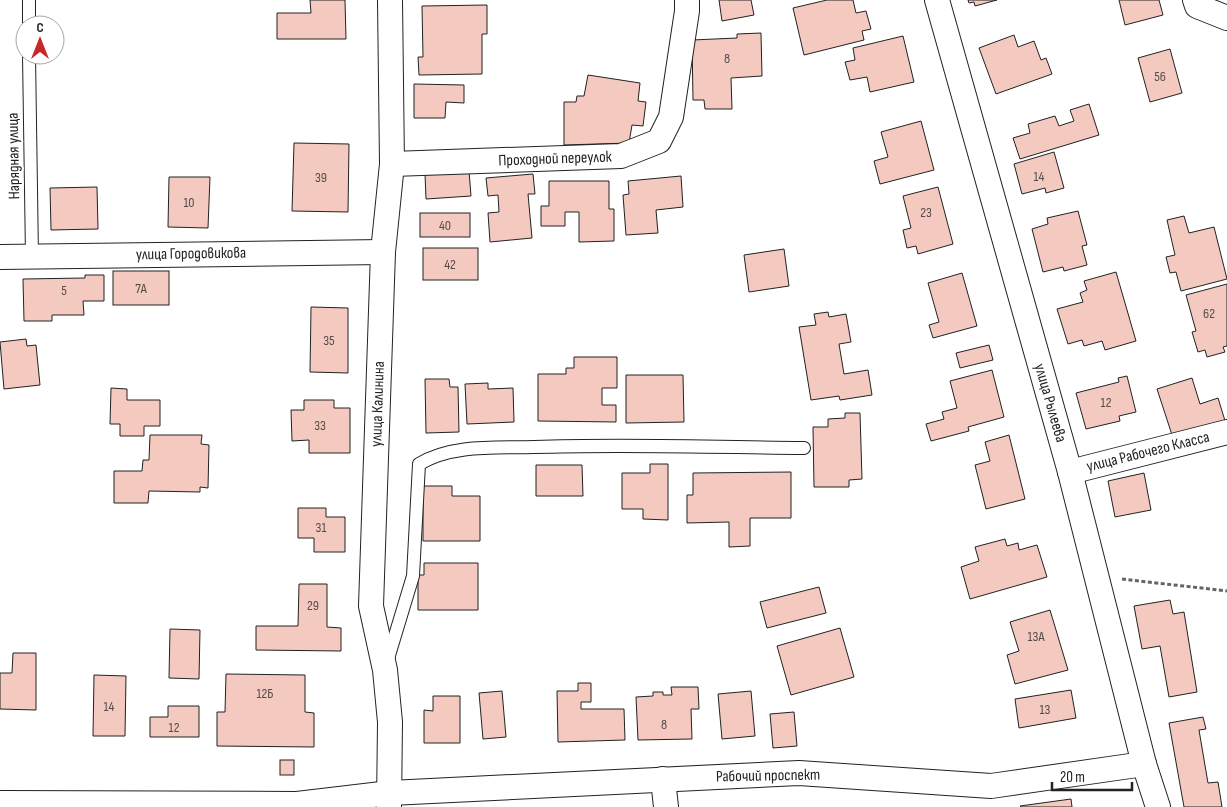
<svg xmlns="http://www.w3.org/2000/svg" width="1227" height="807" viewBox="0 0 1227 807" font-family="'Sofia Sans Condensed',sans-serif">
	<rect width="100%" height="100%" fill="#fff"/>
	<g fill="#f3c9c0" stroke="#222">
		<polygon points="310,0 345,0 346,39 277,39 277,13 311,13"/>
		<polygon points="719,0 751,0 754,15 722,21"/>
		<polygon points="827,0 853,0 856,13 866,11 871,29 862,31 864,40 804,55 793,8"/>
		<polygon points="968,0 997,0 975,6 974,2 969,3"/>
		<polygon points="1119,0 1159,0 1163,15 1125,25"/>
		<polygon points="487,5 487,34 482,34 482,74 419,75 418,57 423,57 422,6"/>
		<polygon points="761,33 762,76 731,78 732,109 705,109 704,100 693,100 692,40 737,38 737,34"/>
		<polygon points="1014,35 1018,47 1034,41 1041,60 1046,58 1052,74 996,94 979,48"/>
		<polygon points="903,36 914,82 870,92 867,77 850,80 845,62 855,60 853,48"/>
		<polygon points="1170,49 1182,93 1150,102 1138,58"/>
		<polygon points="588,75 640,83 638,101 646,102 643,126 632,125 629,143 564,145 564,102 576,102 577,96 584,96"/>
		<polygon points="414,84 464,85 464,103 446,102 445,118 414,118"/>
		<polygon points="1089,104 1099,135 1020,159 1013,138 1030,133 1028,124 1055,116 1059,126 1074,121 1070,110"/>
		<polygon points="921,121 934,170 880,184 874,161 888,157 881,132"/>
		<polygon points="294,143 349,144 348,212 292,211"/>
		<polygon points="1054,152 1064,188 1046,193 1045,188 1022,194 1014,164"/>
		<polygon points="469,171 471,196 426,199 425,174"/>
		<polygon points="533,174 535,194 528,194 532,238 490,242 488,213 499,212 498,195 488,196 486,178"/>
		<polygon points="681,176 683,207 656,210 658,233 626,235 623,195 629,194 628,181"/>
		<polygon points="169,177 210,177 208,228 168,227"/>
		<polygon points="549,181 609,181 609,209 614,209 614,241 579,242 579,212 565,212 565,226 541,226 541,206 549,206"/>
		<polygon points="97,187 98,229 51,230 50,188"/>
		<polygon points="938,187 953,244 918,254 916,246 907,248 903,230 911,228 903,196"/>
		<polygon points="1078,211 1087,245 1082,246 1087,265 1064,271 1063,267 1043,272 1032,229 1048,224 1047,218"/>
		<rect x="420" y="213" width="50" height="24"/>
		<polygon points="1184,216 1189,233 1214,227 1227,279 1181,291 1176,272 1170,273 1166,257 1175,255 1167,220"/>
		<rect x="423" y="248" width="55" height="32"/>
		<polygon points="784,249 789,286 749,292 744,255"/>
		<rect x="113" y="271" width="56" height="34"/>
		<polygon points="1116,272 1136,341 1105,350 1102,341 1084,346 1082,340 1068,344 1057,309 1083,302 1080,293 1087,290 1084,281"/>
		<polygon points="962,273 977,326 933,338 929,325 939,322 928,283"/>
		<polygon points="85,275 104,275 104,301 83,301 84,315 52,315 52,321 24,321 23,279 85,278"/>
		<polygon points="1227,284 1227,346 1223,347 1225,352 1207,357 1205,350 1198,352 1192,332 1196,331 1186,295"/>
		<polygon points="311,307 348,308 348,373 310,372"/>
		<polygon points="828,312 829,317 846,314 851,342 839,344 844,374 868,370 872,395 840,400 839,396 811,400 799,327 816,325 814,314"/>
		<polygon points="26,339 27,346 36,345 40,385 4,389 0,342"/>
		<polygon points="989,345 993,360 960,368 956,353"/>
		<polygon points="574,357 617,357 617,388 602,388 602,405 616,405 616,422 538,421 538,374 566,374 566,368 574,368"/>
		<polygon points="992,370 1004,417 968,427 969,431 931,441 926,424 944,419 942,412 957,408 950,381"/>
		<polygon points="626,375 683,375 684,422 626,423"/>
		<polygon points="1127,376 1136,412 1119,416 1120,421 1086,429 1076,393 1119,382 1118,378"/>
		<polygon points="1192,378 1200,404 1218,398 1226,424 1174,441 1157,389"/>
		<polygon points="425,379 449,379 450,387 458,387 459,432 426,433"/>
		<polygon points="488,383 488,389 513,388 514,422 467,424 465,384"/>
		<polygon points="111,388 127,389 127,400 160,400 160,426 144,426 144,436 120,436 120,424 110,424"/>
		<polygon points="304,400 334,400 334,408 350,408 350,453 309,453 309,440 292,441 291,410 304,410"/>
		<polygon points="845,413 860,413 862,479 849,480 849,487 814,487 813,427 828,427 828,419 845,418"/>
		<polygon points="150,435 202,435 201,444 209,445 208,488 200,487 200,492 149,491 148,503 114,503 114,471 142,471 143,460 149,460"/>
		<polygon points="1009,435 1025,499 986,509 975,465 990,461 985,442"/>
		<polygon points="650,464 668,464 668,520 643,519 643,509 622,509 622,473 650,473"/>
		<polygon points="536,465 582,465 583,496 536,496"/>
		<polygon points="791,472 791,518 750,518 750,546 729,547 729,522 687,523 687,495 693,495 693,473"/>
		<polygon points="1144,473 1151,510 1115,517 1108,481"/>
		<polygon points="423,486 452,486 452,496 480,496 480,541 423,541"/>
		<polygon points="298,508 326,508 326,517 345,517 345,552 314,552 314,538 298,538"/>
		<polygon points="1005,539 1007,546 1018,543 1019,550 1037,545 1047,577 970,599 961,567 979,561 975,547"/>
		<polygon points="424,563 478,563 478,610 418,610 418,575 424,575"/>
		<polygon points="299,584 327,584 327,627 341,628 341,651 256,650 256,626 298,626"/>
		<polygon points="819,587 826,613 767,628 760,602"/>
		<polygon points="1170,600 1173,614 1184,612 1197,692 1169,697 1160,646 1142,649 1134,606"/>
		<polygon points="1050,610 1068,670 1015,684 1007,655 1019,651 1010,622"/>
		<polygon points="840,628 854,677 791,695 777,646"/>
		<polygon points="170,629 200,630 199,679 169,678"/>
		<polygon points="13,653 36,653 36,710 0,709 0,673 12,673"/>
		<polygon points="226,674 305,675 305,712 314,713 314,747 217,746 217,712 225,712"/>
		<polygon points="94,675 126,676 125,736 93,736"/>
		<polygon points="578,683 591,683 591,702 581,702 581,709 624,709 625,740 558,742 557,691 578,691"/>
		<polygon points="671,687 698,687 699,709 691,709 692,739 638,740 636,697 653,696 653,692 663,692 663,695 672,695"/>
		<polygon points="1071,690 1076,718 1019,728 1015,699"/>
		<polygon points="502,691 506,737 483,739 479,693"/>
		<polygon points="751,691 755,736 722,739 718,694"/>
		<polygon points="433,696 460,696 460,743 424,743 424,710 433,711"/>
		<polygon points="168,706 199,706 199,737 150,737 150,717 168,717"/>
		<polygon points="794,712 797,746 773,748 770,714"/>
		<polygon points="1203,717 1206,729 1199,730 1208,783 1218,782 1222,807 1184,807 1169,723"/>
		<rect x="280" y="760" width="14" height="15"/>
		<polygon points="1071,799 1072,807 1021,807 1020,806"/>
	</g>
	<g fill="none" stroke-linecap="round" stroke-linejoin="round">
		<defs>
			<g id="service">
				<polyline points="29,0 29,25"/>
				<polyline points="29,55 32,257"/>
				<path d="M387,662L413,576L419,464C452,444 496,448 534,447C624,444 714,447 804,448"/>
			</g>
			<g id="minor">
				<polyline points="937,0 1070,472 1144,764 1158,807"/>
				<polyline points="1195,0 1197,6 1227,18"/>
				<polyline points="392,164 621,156 659,141 671,117 687,11 687,0"/>
				<polyline points="0,257 383,252"/>
				<polyline points="1070,472 1227,432"/>
				<polyline points="663,779 666,807"/>
				<polyline points="0,803 297,804 308,807"/>
				<polyline points="297,804 390,793 799,773 991,786 1144,764"/>
				<polyline points="389,807 390,722 385,670 371,606 383,252 392,164 390,0"/>
			</g>
		</defs>
		<use href="#service" stroke="#222" stroke-width="14"/>
		<use href="#minor" stroke="#222" stroke-width="26"/>
		<polyline stroke="#646464" stroke-width="3" stroke-dasharray="4 2.5" stroke-linecap="butt" points="1122,579 1227,591"/>
		<use href="#service" stroke="#fff" stroke-width="12"/>
		<use href="#minor" stroke="#fff" stroke-width="24"/>
	</g>
	<g text-anchor="middle" dominant-baseline="central" stroke-width="4" stroke-linejoin="round" paint-order="stroke">
		<g font-size="14" fill="#564c4a">
			<text x="727" y="58">8</text>
			<text x="1160" y="76">56</text>
			<text x="1039" y="176">14</text>
			<text x="321" y="177">39</text>
			<text x="189" y="202">10</text>
			<text x="926" y="212">23</text>
			<text x="445" y="225">40</text>
			<text x="450" y="264">42</text>
			<text x="141" y="288">7А</text>
			<text x="64" y="290">5</text>
			<text x="1209" y="313">62</text>
			<text x="329" y="340">35</text>
			<text x="1106" y="402">12</text>
			<text x="320" y="425">33</text>
			<text x="321" y="527">31</text>
			<text x="313" y="605">29</text>
			<text x="1036" y="636">13А</text>
			<text x="265" y="693">12Б</text>
			<text x="109" y="706">14</text>
			<text x="1045" y="709">13</text>
			<text x="664" y="724">8</text>
			<text x="174" y="727">12</text>
		</g>
		<g font-size="16" fill="#222" stroke="#fff">
			<text transform="translate(14 156) rotate(-91)">Нарядная улица</text>
			<text transform="translate(555 159) rotate(-2)">Проходной переулок</text>
			<text transform="translate(191 254) rotate(-1)">улица Городовикова</text>
			<text transform="translate(1050 403) rotate(74)">улица Рылеева</text>
			<text transform="translate(378 404) rotate(-88)">улица Калинина</text>
			<text transform="translate(1148 452) rotate(-14)">улица Рабочего Класса</text>
			<text transform="translate(768 776) rotate(-1)">Рабочий проспект</text>
		</g>
	</g>
	<g transform="translate(40 40)"><circle r="24" fill="#ffffff" stroke="#a7a7a7"/>
	<path d="M0-4L9 19L0 12L-9 19Z" fill="#c62828"/>
	<text y="-8" font-size="14" font-weight="bold" text-anchor="middle" fill="#222222">С</text>
	</g>
	<path d="M1052 782v8h80v-8" fill="none" stroke="#222222" stroke-width="2.5"/>
	<text x="1060" y="782" font-size="15" fill="#222222" stroke="#ffffff" stroke-width="4" paint-order="stroke">20 m</text>
</svg>
